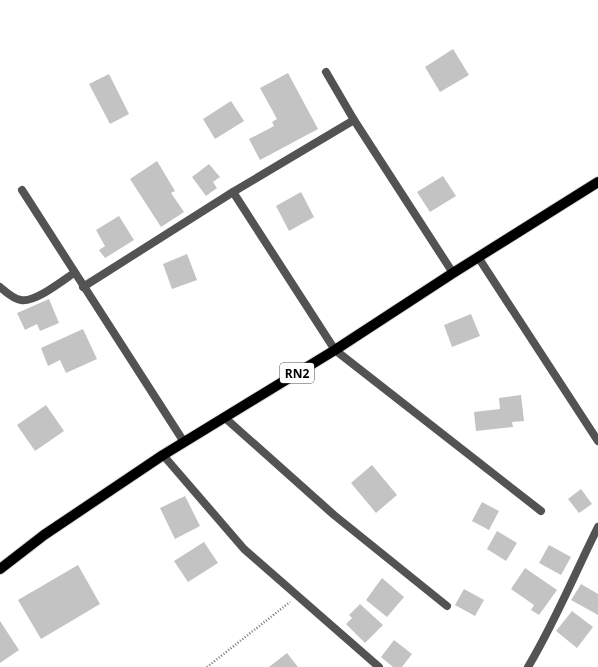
<svg xmlns="http://www.w3.org/2000/svg" width="598" height="667" viewBox="0 0 598 667" font-family="'Open Sans',sans-serif">
	<rect width="100%" height="100%" fill="#fff"/>
	<g fill="#c3c3c3">
		<polygon points="453,49 469,75 440,92 425,67"/>
		<polygon points="288,73 318,129 260,160 249,139 274,126 272,122 277,119 260,88"/>
		<polygon points="109,74 129,114 110,124 89,84"/>
		<polygon points="231,101 244,121 215,139 203,119"/>
		<polygon points="157,161 175,191 171,193 184,212 161,227 130,179"/>
		<polygon points="209,164 220,177 213,182 217,188 206,196 192,177"/>
		<polygon points="443,176 456,196 430,212 417,192"/>
		<polygon points="301,192 314,217 289,231 276,206"/>
		<polygon points="119,216 134,240 105,258 99,250 105,246 96,230"/>
		<polygon points="187,254 197,280 172,289 163,264"/>
		<polygon points="49,299 59,323 40,331 37,324 25,330 17,313"/>
		<polygon points="471,314 480,336 452,347 444,325"/>
		<polygon points="83,329 97,359 66,373 60,360 48,366 41,348"/>
		<polygon points="521,395 524,421 512,422 513,427 476,431 474,412 500,409 499,398"/>
		<polygon points="46,405 64,431 35,451 17,425"/>
		<polygon points="372,465 397,495 376,513 351,483"/>
		<polygon points="581,489 592,504 579,513 568,499"/>
		<polygon points="185,496 200,526 175,539 160,508"/>
		<polygon points="482,502 499,511 489,530 472,521"/>
		<polygon points="497,531 517,543 506,561 487,549"/>
		<polygon points="204,542 218,563 188,582 174,561"/>
		<polygon points="549,545 571,557 561,575 539,563"/>
		<polygon points="78,565 100,604 41,639 18,600"/>
		<polygon points="525,568 557,590 539,615 531,610 534,605 511,589"/>
		<polygon points="382,578 404,597 387,617 366,600"/>
		<polygon points="581,584 598,594 598,615 571,600"/>
		<polygon points="464,589 484,600 475,616 455,605"/>
		<polygon points="360,604 383,625 365,643 346,624 352,618 349,615"/>
		<polygon points="572,611 593,627 577,648 556,631"/>
		<polygon points="0,621 19,650 0,663"/>
		<polygon points="394,640 412,654 402,667 393,667 381,657"/>
		<polygon points="287,653 298,667 269,667"/>
	</g>
	<g fill="none" stroke-linecap="round" stroke-linejoin="round">
		<defs>
			<polyline id="primary" points="0,569 44,535 163,455 335,350 453,273 598,182"/>
		</defs>
		<use href="#primary" stroke="#dbdbdb" stroke-width="12"/>
		<polyline stroke="#757575" stroke-width="2.5" stroke-dasharray="1 2" stroke-linecap="butt" points="207,667 290,602"/>
		<g stroke="#535353" stroke-width="8">
			<polyline points="326,72 354,120 453,273"/>
			<polyline points="22,190 184,442"/>
			<polyline points="233,192 335,350 541,511"/>
			<polyline points="478,257 598,441"/>
			<path d="M0,287C6,292 13,299 21,300C35,303 63,280 74,273"/>
			<polyline points="83,287 233,192 354,120"/>
			<polyline points="224,417 334,515 447,606"/>
			<polyline points="163,455 244,549 379,667"/>
			<path d="M528,667C555,622 575,573 598,527"/>
		</g>
		<use href="#primary" stroke="#000" stroke-width="10"/>
	</g>
	<g text-anchor="middle" dominant-baseline="central" stroke-width="4" stroke-linejoin="round" paint-order="stroke">
		<rect fill="#fff" stroke="#4c4c4c" stroke-width="1" x="280" y="363" width="34" height="20" rx="3"/>
		<g font-size="12" font-weight="bold" fill="#000">
			<text x="297" y="373">RN2</text>
		</g>
	</g>
</svg>
